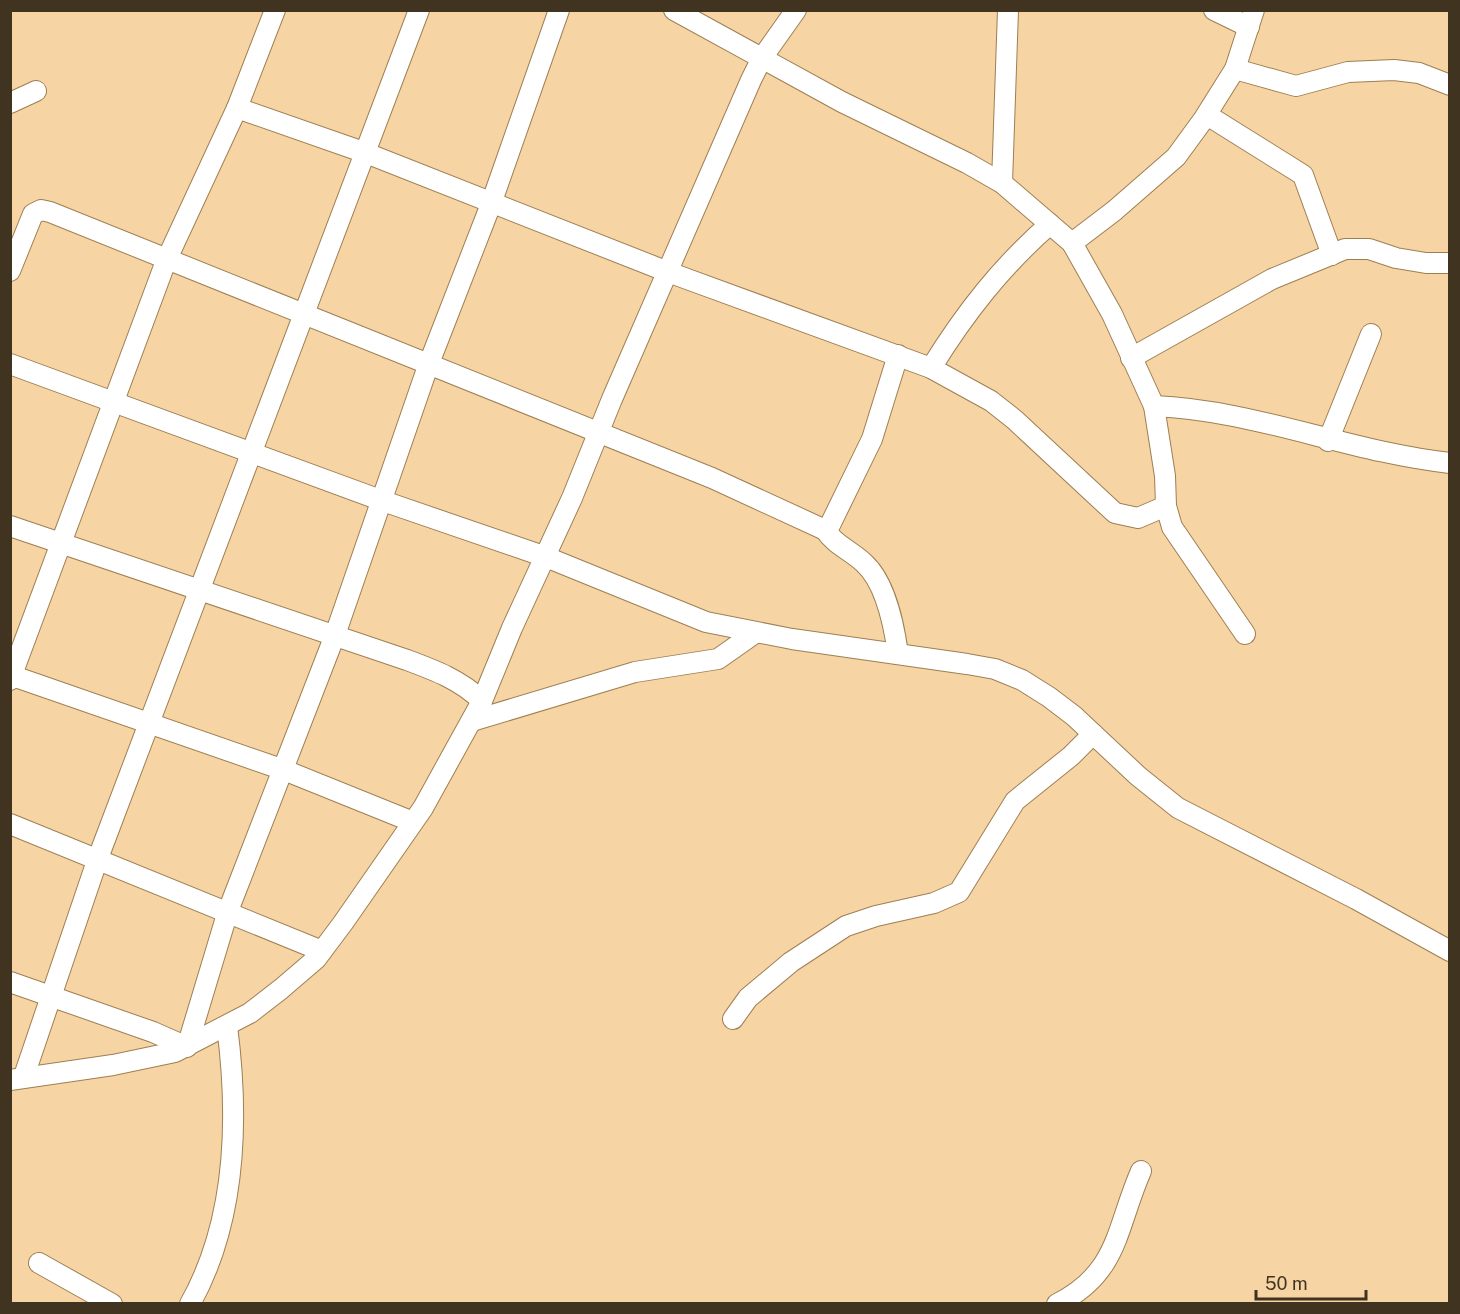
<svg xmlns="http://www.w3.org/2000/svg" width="1460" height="1314" viewBox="0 0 1460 1314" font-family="'Public Sans',sans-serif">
	<rect width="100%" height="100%" fill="#f6d4a4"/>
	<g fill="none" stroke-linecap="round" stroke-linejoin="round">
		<defs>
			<g id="minor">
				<polyline points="674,10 842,102 967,163 1002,183 1072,243 1112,314 1154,406 1165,476 1166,506 1172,527 1245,634"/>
				<polyline points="1214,10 1249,27"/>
				<polyline points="1235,69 1296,86 1348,72 1394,70 1419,73 1450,85"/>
				<polyline points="10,103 36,91"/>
				<polyline points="237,108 366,153 668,272 931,368 991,401 1015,420 1115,513 1138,518 1166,506"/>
				<polyline points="1207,115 1303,175 1332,255"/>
				<polyline points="1002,183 1008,10"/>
				<polyline points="1072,243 1114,211 1176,157 1203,120 1235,69 1254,10"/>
				<polyline points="10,271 33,214 41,210 50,212 712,478 825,530 830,525 872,439 898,355"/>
				<polyline points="1131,358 1272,279 1345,249 1369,249 1396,258 1426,263 1450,263"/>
				<polyline points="10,364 383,501 546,557 706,622 792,639 967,664 995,669 1022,680 1049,697 1074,716 1138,776 1178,808 1356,899 1450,951"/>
				<path d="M931,368C965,313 1001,267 1050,224"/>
				<path d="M1154,406C1255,410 1349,452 1450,463"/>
				<polyline points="1328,441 1371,334"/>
				<path d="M10,526L407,660C434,670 461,680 482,701"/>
				<path d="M825,530C835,545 850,550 864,563C886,583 894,625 898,654"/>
				<polyline points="10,675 284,770 413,822"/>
				<polyline points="10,680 166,261 237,108 275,10"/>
				<polyline points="472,721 635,672 718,659 755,633"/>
				<polyline points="10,824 322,951"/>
				<polyline points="10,982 153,1032 187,1047 228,911 335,635 428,366 491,204 559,10"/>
				<polyline points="733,1019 748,998 791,962 846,926 876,916 934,903 959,892 1015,801 1071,756 1093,734"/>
				<polyline points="24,1076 98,858 419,10"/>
				<polyline points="10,1080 113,1065 175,1052 250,1013 281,989 316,959 343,923 423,808 482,701 512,628 572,498 612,399 751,80 762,58 796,10"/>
				<polyline points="39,1263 112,1304"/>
				<path d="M190,1304C237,1220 239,1118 227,1026"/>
				<path d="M1057,1304C1119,1273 1116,1228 1141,1171"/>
			</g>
		</defs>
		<use href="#minor" stroke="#9e7f52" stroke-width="22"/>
		<use href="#minor" stroke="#fff" stroke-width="20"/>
	</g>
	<rect width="1460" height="1314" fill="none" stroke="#403320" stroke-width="24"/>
	<path d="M1256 1290v9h110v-9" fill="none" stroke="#403320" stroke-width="3"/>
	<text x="1265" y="1290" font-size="18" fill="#403320" stroke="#f6d4a4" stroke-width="4.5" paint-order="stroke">50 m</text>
</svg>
